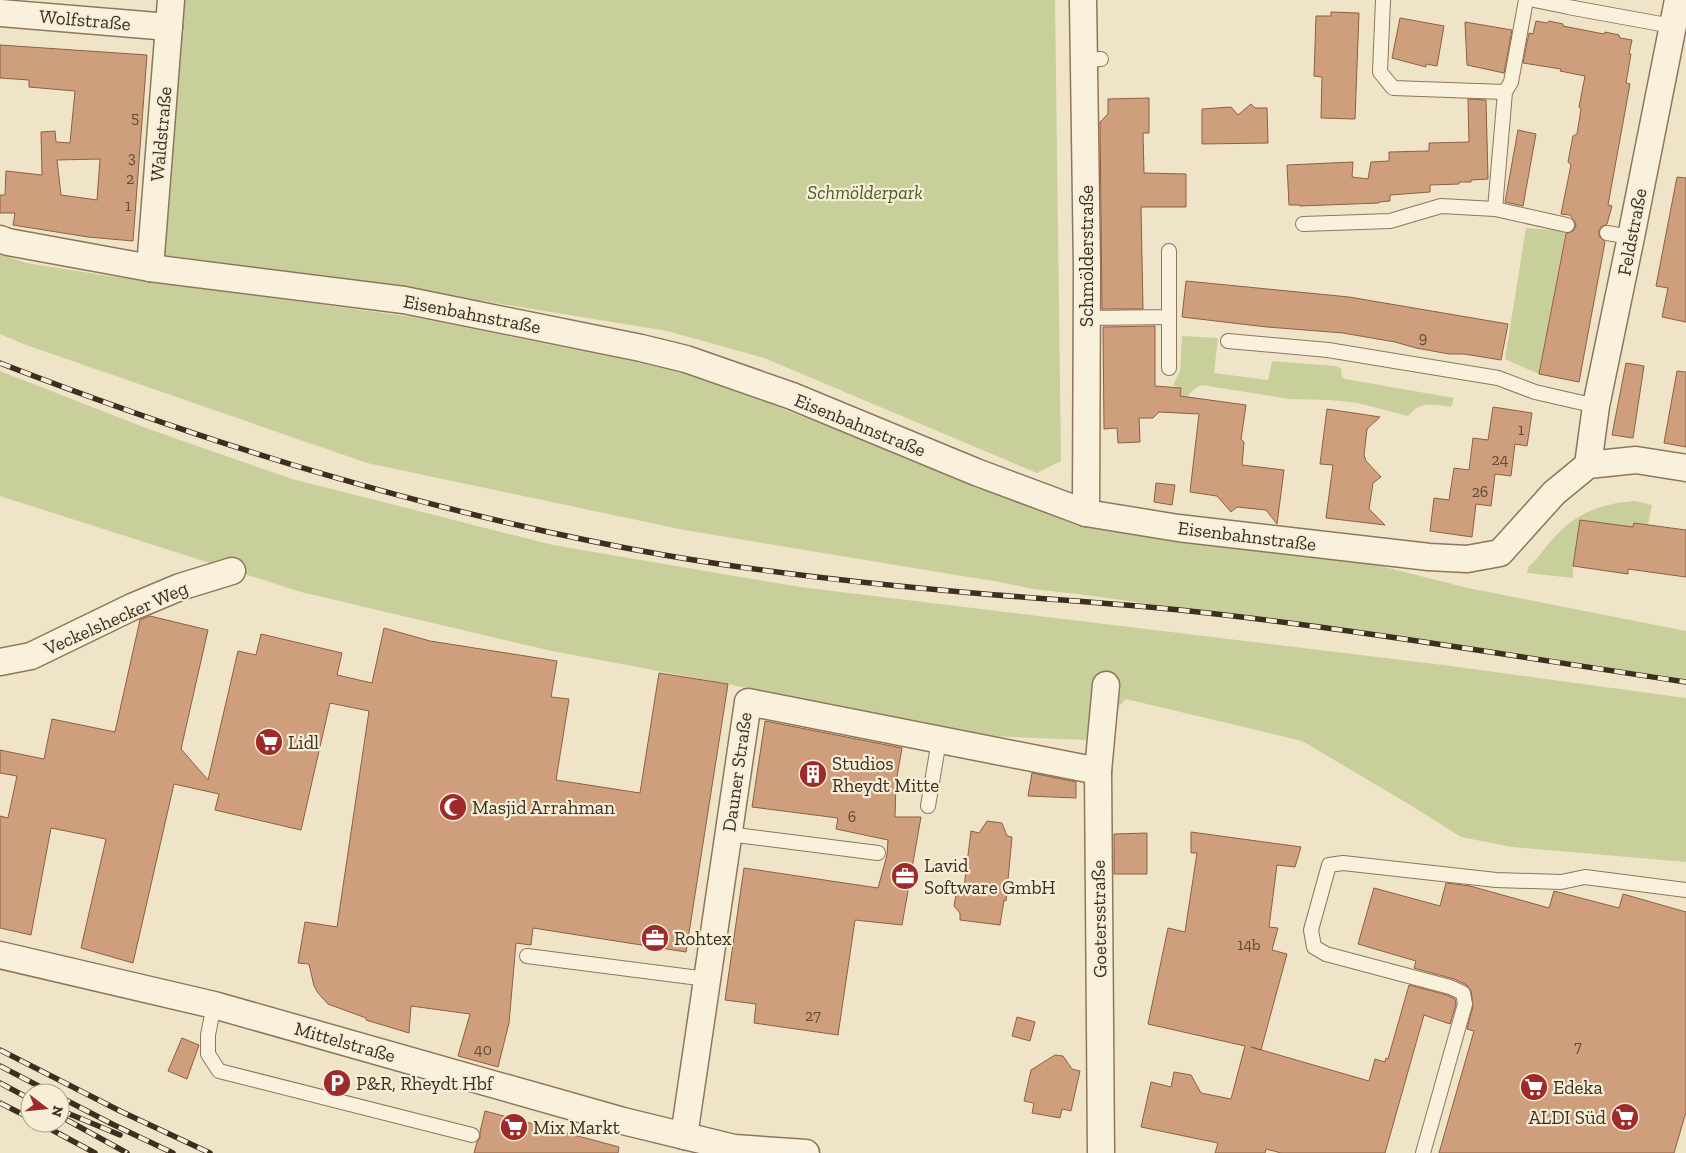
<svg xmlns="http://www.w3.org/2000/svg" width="1686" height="1153" viewBox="0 0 1686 1153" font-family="'Zilla Slab',serif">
	<rect width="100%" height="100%" fill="#f0e4c8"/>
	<g fill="#c9cf9b">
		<polygon points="180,0 1055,0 1061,461 1037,473 764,358 667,331 323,275 158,258"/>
		<polygon points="1526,228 1566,231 1539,374 1505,359"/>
		<polygon points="0,254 26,263 109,276 413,317 690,373 881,447 1080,521 1349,558 1468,588 1686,631 1686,679 1078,594 1032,589 999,582 684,530 367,463 26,345 0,334"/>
		<path d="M1182,336L1218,338L1214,373L1268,380L1272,361L1335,366L1341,368L1342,377L1345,379L1454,398L1451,407C1434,405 1420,400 1408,416L1358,403L1330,400L1289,399L1202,385C1186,392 1187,399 1186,414L1179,413L1181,388L1173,385L1180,371Z"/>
		<polygon points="0,371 146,428 292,479 553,545 800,587 1443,665 1686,698 1686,862 1512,847 1461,837 1407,803 1302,741 1126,699 1085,740 963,735 728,684 552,651 301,592 0,496"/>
		<path d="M1635,501L1652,505L1648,525L1634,523V528L1573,566V578L1527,573L1528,567C1538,559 1543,550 1551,541C1575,513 1599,504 1635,501Z"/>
	</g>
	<g fill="#cf9f7d" stroke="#8d5f41" fill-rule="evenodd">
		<polygon points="1331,12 1359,13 1355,119 1321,118 1322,77 1314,76 1316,16 1331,16"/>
		<polygon points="1400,18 1444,26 1437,66 1426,64 1426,67 1392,58"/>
		<polygon points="1536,21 1547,23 1549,21 1563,24 1563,26 1604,34 1605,32 1619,35 1620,38 1632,40 1629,54 1631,54 1626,83 1630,84 1608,205 1612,206 1607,224 1601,227 1599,231 1599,236 1605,242 1579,382 1539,374 1566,234 1573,231 1576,226 1575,222 1570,215 1561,214 1571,165 1568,162 1573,136 1577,134 1581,109 1579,107 1585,76 1560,71 1561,69 1523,63 1529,33 1533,34"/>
		<polygon points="1465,22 1512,30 1504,73 1467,65"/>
		<path d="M0,45L147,55L133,241L88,237L13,225L15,213H0V195H5L6,171L42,175L41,132L55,131L56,142L70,143L75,91L29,87V80L0,78ZM100,159L97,200L61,195L57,160Z"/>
		<polygon points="1149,98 1149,133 1143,133 1144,173 1186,174 1186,207 1141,207 1143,309 1102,309 1100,122 1108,114 1108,99"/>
		<polygon points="1468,99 1486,100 1488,179 1471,180 1471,182 1459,182 1459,184 1430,185 1430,192 1390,195 1390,201 1379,202 1379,203 1300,206 1300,205 1289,205 1287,165 1353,162 1352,177 1368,179 1371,162 1389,161 1389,152 1429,151 1429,143 1469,142"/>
		<polygon points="1251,104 1255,108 1267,108 1268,143 1202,144 1202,109 1231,107 1238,115"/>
		<polygon points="1518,130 1536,134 1523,206 1505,202"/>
		<polygon points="1677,177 1686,178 1686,322 1662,317 1668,288 1656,286"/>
		<polygon points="1186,281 1349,297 1508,324 1501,360 1464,354 1449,354 1416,348 1395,342 1343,333 1267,327 1182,317"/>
		<polygon points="1155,326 1155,386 1181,388 1180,396 1246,405 1241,439 1244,442 1242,465 1284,470 1277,524 1266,510 1237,507 1231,512 1217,496 1190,492 1199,414 1159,412 1153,418 1139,418 1140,442 1118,443 1117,428 1104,429 1103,327"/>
		<polygon points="1626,363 1644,366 1633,438 1612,435"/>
		<polygon points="1677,371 1686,372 1686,447 1664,443"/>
		<polygon points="1493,407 1532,413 1527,446 1515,444 1511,476 1495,474 1491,506 1476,504 1472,537 1430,531 1434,498 1449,500 1454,468 1469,470 1473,438 1488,440"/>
		<polygon points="1327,409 1380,417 1367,429 1364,455 1366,461 1381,477 1373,483 1369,509 1385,525 1326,518 1333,465 1320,464"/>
		<polygon points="1156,483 1175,485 1172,505 1154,502"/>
		<polygon points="1580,520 1633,527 1634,523 1686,530 1686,577 1628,569 1628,574 1573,566"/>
		<polygon points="150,616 208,630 181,749 208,780 238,651 256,655 261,634 342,653 337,675 372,683 384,628 430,641 557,661 551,697 569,699 556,780 640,793 659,673 728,684 686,952 533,928 531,945 516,943 509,1023 498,1067 458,1056 470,1014 411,1006 409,1033 366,1020 366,1018 328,1004 318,993 314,986 309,964 298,963 305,922 337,927 369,711 330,703 301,830 215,810 219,794 174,784 133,963 81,948 106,839 51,828 31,935 0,928 0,816 8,818 17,776 0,773 0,750 44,759 52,719 115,732 140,620"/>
		<polygon points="765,721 902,748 896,782 895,817 921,817 902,925 855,920 838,1035 754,1023 756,1004 725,1000 744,868 878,888 887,855 888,840 836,829 838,818 752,807"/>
		<polygon points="1032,773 1076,782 1076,798 1028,796"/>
		<polygon points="987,821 1002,823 1007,836 1012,837 1006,901 1004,900 1000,925 960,920 960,913 954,906 956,895 964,887 971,831 979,833"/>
		<polygon points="1191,832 1301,847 1295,867 1277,865 1269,927 1278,928 1272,950 1287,954 1261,1050 1251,1047 1369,1081 1375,1059 1385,1062 1386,1058 1388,1059 1409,985 1447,995 1455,999 1456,1004 1450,1024 1424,1015 1385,1153 1281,1153 1266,1149 1265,1153 1215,1153 1218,1143 1141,1127 1151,1082 1171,1087 1174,1072 1191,1075 1201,1093 1231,1099 1245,1046 1148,1024 1168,928 1185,932 1197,853 1191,853"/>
		<polygon points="1147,833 1147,874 1114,874 1114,834"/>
		<polygon points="1446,883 1470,886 1549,908 1554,891 1619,908 1623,894 1686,912 1686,1112 1674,1153 1439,1153 1474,1031 1467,1029 1473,1006 1471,991 1467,985 1454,979 1414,968 1416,961 1358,944 1374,888 1440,906"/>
		<polygon points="1017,1017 1035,1022 1030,1041 1012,1036"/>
		<polygon points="182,1038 199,1045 187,1079 168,1071"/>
		<polygon points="1055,1055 1063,1056 1072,1069 1080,1071 1071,1111 1062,1109 1060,1118 1032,1113 1034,1103 1024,1101 1031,1070"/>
		<polygon points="485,1111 619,1147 618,1153 474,1153 477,1142 480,1138 480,1132"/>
	</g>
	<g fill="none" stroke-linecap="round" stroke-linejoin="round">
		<defs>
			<g id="lane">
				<polyline points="1383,0 1380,72 1393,88 1505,92 1511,82 1526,0"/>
				<polyline points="1534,0 1564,6"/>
				<polyline points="1568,7 1672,26"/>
				<polyline points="1084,60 1101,59"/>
				<polyline points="1495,209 1567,225"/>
				<polyline points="1303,224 1390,221 1441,206 1495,209 1505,92"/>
				<polyline points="1607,233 1631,237"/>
				<polyline points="1086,318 1169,317 1169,251"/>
				<polyline points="1228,341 1328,350 1498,378 1535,392 1596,406"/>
				<polyline points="1169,368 1169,317"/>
				<polyline points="928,806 939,740"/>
				<polyline points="728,834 878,853"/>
				<polyline points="527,956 707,979"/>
				<polyline points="214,1005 208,1035 208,1054 219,1071 472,1135"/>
				<polyline points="1423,1153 1465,1004 1463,993 1450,987 1326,954 1314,947 1311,930 1329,865 1343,863 1496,880 1561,882 1585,877 1686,890"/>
			</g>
			<g id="street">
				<polyline points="1083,0 1087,268 1086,513"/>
				<polyline points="0,13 169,27"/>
				<polyline points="0,239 8,242 150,268 404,300 641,348 686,359 792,396 976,472 1086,513 1178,528 1429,557 1467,559 1500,553 1554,493 1588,465 1636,460 1686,468"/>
				<polyline points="150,268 171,0"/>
				<polyline points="1588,465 1596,406 1631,237 1678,0"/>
				<polyline points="0,662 31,656 132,607 180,587 232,571"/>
				<polyline points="0,955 214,1005 623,1121 734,1148 806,1153"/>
				<polyline points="684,1136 748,702 1098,771"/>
				<polyline points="1101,1153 1098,771 1106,685"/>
			</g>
		</defs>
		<use href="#lane" stroke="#8d765c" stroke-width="16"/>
		<use href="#street" stroke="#8d765c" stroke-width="29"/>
		<use href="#lane" stroke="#faf1dc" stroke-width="14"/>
		<use href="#street" stroke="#faf1dc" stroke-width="26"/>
		<defs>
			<g id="rail">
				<path d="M0,363C217,447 434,514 664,555C767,573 870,584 973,593C1042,599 1112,603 1180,610C1350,628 1518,657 1686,682"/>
				<polyline points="0,1050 120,1111 210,1153"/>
				<polyline points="0,1066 52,1093"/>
				<polyline points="0,1083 30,1099"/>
				<polyline points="60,1097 114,1125 173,1153"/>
				<polyline points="0,1103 30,1118"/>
				<polyline points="60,1110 120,1135"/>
				<polyline points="67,1120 127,1153"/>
				<polyline points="39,1123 95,1153"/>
			</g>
		</defs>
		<use href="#rail" stroke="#3d2e20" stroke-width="5.5"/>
		<use href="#rail" stroke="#f7eed8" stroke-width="4" stroke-dasharray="11" stroke-linecap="butt"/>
	</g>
	<defs>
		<symbol id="supermarket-disc" viewBox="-11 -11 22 22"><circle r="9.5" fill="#9e2a2b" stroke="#f7eed8"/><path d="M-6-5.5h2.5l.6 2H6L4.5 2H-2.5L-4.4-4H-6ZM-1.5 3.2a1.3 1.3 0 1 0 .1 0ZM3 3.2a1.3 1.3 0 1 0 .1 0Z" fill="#fff"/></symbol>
		<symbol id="building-disc" viewBox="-11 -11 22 22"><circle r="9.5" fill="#9e2a2b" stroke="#f7eed8"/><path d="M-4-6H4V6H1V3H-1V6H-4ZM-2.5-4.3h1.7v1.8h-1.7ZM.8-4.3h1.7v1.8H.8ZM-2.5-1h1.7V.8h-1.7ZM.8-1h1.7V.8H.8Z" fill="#fff"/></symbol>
		<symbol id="mosque-disc" viewBox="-11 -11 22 22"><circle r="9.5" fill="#9e2a2b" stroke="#f7eed8"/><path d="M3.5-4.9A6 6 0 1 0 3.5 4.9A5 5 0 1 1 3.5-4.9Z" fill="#fff"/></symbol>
		<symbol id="office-disc" viewBox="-11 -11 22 22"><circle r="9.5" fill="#9e2a2b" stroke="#f7eed8"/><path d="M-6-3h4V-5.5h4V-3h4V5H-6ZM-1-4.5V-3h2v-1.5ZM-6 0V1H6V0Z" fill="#fff"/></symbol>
		<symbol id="parking-disc" viewBox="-11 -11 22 22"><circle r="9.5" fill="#9e2a2b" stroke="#f7eed8"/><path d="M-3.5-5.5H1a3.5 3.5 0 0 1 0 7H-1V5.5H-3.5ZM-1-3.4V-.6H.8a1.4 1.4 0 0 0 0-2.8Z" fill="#fff"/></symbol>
	</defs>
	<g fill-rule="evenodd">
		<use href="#supermarket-disc" x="253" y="726" width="32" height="32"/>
		<use href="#building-disc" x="797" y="758" width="32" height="32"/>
		<use href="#mosque-disc" x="437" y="791" width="32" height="32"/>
		<use href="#office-disc" x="889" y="860" width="32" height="32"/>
		<use href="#office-disc" x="639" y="922" width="32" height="32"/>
		<use href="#parking-disc" x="321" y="1067" width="32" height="32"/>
		<use href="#supermarket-disc" x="1518" y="1071" width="32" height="32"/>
		<use href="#supermarket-disc" x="1609" y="1101" width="32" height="32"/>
		<use href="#supermarket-disc" x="498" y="1111" width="32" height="32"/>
	</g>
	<g text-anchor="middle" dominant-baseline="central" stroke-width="4.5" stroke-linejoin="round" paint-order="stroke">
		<g font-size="16" fill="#624a37">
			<text x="135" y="117">5</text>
			<text x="132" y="157">3</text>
			<text x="130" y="178">2</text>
			<text x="128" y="205">1</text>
			<text x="1423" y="337">9</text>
			<text x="1521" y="429">1</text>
			<text x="1500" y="459">24</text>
			<text x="1480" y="491">26</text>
			<text x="852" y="816">6</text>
			<text x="1249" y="944">14b</text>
			<text x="813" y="1015">27</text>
			<text x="1578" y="1046">7</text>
			<text x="483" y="1049">40</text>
		</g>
		<g font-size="19" fill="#3d2e20" stroke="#f7eed8">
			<text transform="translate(85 20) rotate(5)">Wolfstraße</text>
			<text transform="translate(161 134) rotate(-85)">Waldstraße</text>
			<text transform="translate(1632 232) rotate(-79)">Feldstraße</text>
			<text transform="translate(1086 256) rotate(-90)">Schmölderstraße</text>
			<text transform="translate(472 314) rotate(11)">Eisenbahnstraße</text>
			<text transform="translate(860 425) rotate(22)">Eisenbahnstraße</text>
			<text transform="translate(1247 536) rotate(7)">Eisenbahnstraße</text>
			<text transform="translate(116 618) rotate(-24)">Veckelshecker Weg</text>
			<text transform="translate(737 772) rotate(-82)">Dauner Straße</text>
			<text transform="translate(1099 919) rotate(-91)">Goetersstraße</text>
			<text transform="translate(345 1042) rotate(16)">Mittelstraße</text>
		</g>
		<g font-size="19" font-style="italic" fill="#4d5a26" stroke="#f7eed8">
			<text x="865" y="192">Schmölderpark</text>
		</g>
		<g font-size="19" fill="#3d2e20" stroke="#f7eed8" text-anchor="start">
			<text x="288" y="742">Lidl</text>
			<text x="832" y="763">Studios<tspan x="832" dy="22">Rheydt Mitte</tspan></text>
			<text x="472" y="807">Masjid Arrahman</text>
			<text x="924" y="865">Lavid<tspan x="924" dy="22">Software GmbH</tspan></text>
			<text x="674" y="938">Rohtex</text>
			<text x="356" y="1083">P&amp;R, Rheydt Hbf</text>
			<text x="1553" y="1087">Edeka</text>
			<text x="1606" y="1117" text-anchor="end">ALDI Süd</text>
			<text x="533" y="1127">Mix Markt</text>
		</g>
	</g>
	<g transform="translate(45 1108) rotate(106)"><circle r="24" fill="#f7eed8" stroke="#ada18e"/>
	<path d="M0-4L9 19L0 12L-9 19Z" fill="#9e2a2b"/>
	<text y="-8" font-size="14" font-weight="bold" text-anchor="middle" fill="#3d2e20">N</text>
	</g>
</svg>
